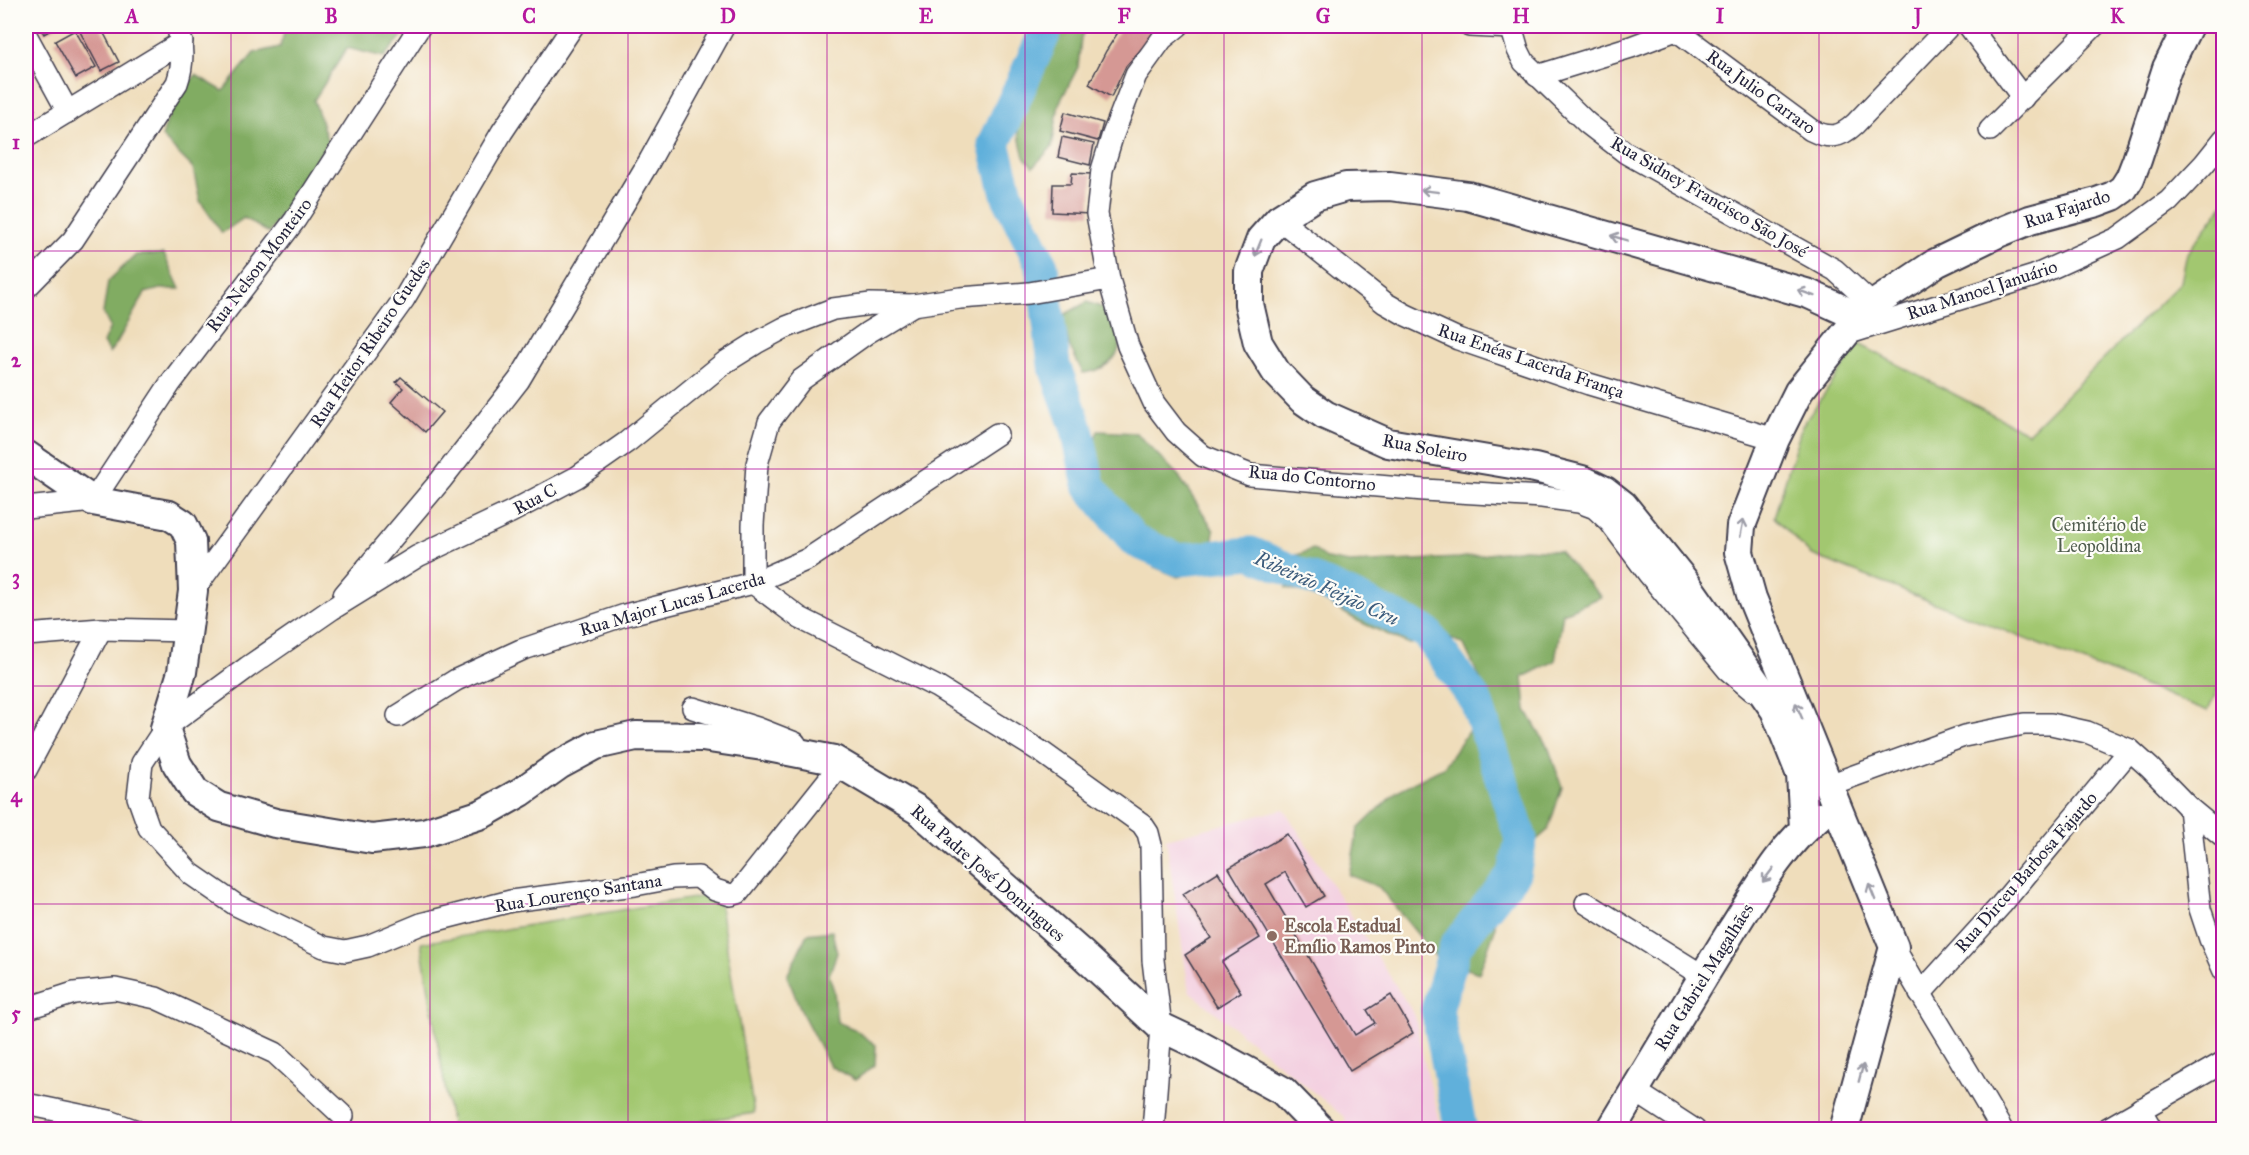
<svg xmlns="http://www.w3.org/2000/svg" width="2249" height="1155" viewBox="0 0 2249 1155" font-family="'IM FELL Great Primer',serif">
	<rect width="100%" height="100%" fill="#fdfcf7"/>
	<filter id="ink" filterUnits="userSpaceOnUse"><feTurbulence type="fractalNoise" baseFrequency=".0167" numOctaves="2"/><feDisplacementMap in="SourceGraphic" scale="12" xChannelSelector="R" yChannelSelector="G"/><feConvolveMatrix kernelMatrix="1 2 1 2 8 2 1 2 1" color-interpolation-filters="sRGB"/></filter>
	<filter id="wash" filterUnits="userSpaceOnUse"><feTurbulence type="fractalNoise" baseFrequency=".008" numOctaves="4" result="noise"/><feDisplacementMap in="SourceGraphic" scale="24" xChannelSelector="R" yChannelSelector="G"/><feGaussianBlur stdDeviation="1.35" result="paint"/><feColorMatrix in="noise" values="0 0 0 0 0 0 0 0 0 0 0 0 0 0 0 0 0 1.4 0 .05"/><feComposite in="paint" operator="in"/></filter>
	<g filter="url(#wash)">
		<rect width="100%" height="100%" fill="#efddbb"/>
		<polygon fill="#f3cfe0" points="1284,809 1415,1016 1421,1049 1442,1129 1348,1129 1344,1117 1189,991 1166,839"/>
		<g fill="#a2c770" stroke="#627456" stroke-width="1.5">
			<polygon points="2223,205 2224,675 2208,711 1810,554 1774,517 1802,426 1859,344 2028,433 2181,282 2187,253"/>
			<polygon points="718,894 754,1113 651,1129 452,1129 421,943"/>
		</g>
		<g fill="#81ac62" stroke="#52674e" stroke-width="1.5">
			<path d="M286,26H405L403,35L384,57L347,48L314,100L328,142L269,233L244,218L222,233L200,201L193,168L162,137C169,111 176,95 196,75L223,91L254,53L280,47Z"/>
			<polygon points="1058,26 1086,26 1081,38 1078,67 1059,104 1052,147 1033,167 1024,157 1015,119 1035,71"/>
			<polygon points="164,254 180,289 160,289 145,293 116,344 109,353 103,343 110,327 103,313 108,281 136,255"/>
			<path d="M1087,302L1112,311C1114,320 1120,331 1120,340C1121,360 1100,372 1083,373L1069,345L1062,316Z"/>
			<polygon points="1098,431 1136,433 1178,475 1214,530 1210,567 1178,577 1154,567 1135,528 1113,498 1099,473 1090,450"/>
			<polygon points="1313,549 1327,559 1349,563 1459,558 1524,549 1559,551 1601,597 1563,613 1555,661 1523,677 1526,710 1549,749 1562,787 1548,830 1493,878 1495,929 1479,973 1437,958 1379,887 1349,875 1358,829 1397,791 1443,768 1490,700 1464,645 1451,638 1409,644 1358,621 1315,595 1286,588 1289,558"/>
			<polygon points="832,931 837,953 829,975 834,991 837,1022 854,1029 876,1045 875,1065 855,1080 830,1066 803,1015 787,976 807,934"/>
		</g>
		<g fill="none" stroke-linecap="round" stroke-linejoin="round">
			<polyline stroke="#60b0db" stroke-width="33" points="1048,26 994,144 1008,197 1042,266 1054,365 1077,429 1089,486 1135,541 1179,560 1251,553 1344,593 1426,632 1476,701 1521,839 1514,873 1456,945 1437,1010 1461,1130"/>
		</g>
		<g id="blocks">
			<g fill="#d59894">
				<polygon points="39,26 58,26 44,34"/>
				<polygon points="77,26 100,26 119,62 101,71"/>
				<polygon points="1122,26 1162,26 1126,66 1111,97 1089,84 1106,51"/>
				<polygon points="75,30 96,67 76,78 55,41"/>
				<polygon points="26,91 35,109 26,114"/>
				<polygon points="1065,112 1103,123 1098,141 1060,131"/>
				<polygon points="1062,137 1094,144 1090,165 1058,157"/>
				<polygon points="1072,173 1092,174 1090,214 1052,212 1053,184 1071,184"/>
				<polygon points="401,377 442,412 425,432 391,402 403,388 396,382"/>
				<polygon points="1287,834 1324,896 1306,907 1285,872 1266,884 1355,1035 1375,1023 1367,1010 1391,995 1413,1033 1350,1071 1229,868"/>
				<polygon points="1218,872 1260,938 1222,962 1241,992 1217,1007 1185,955 1211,938 1183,894"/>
			</g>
		</g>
	</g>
	<g filter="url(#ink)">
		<use href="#blocks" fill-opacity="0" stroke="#413e4e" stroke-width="1.5"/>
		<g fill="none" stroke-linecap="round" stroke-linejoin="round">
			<defs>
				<g id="street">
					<polyline points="1178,26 1162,39 1136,75 1112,137 1102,170 1097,214 1109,279 1128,346 1154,403 1176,432 1203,456 1250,475 1424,490 1542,497 1579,502 1595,508 1610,522 1648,573 1728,670 1753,691"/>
					<polyline points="1469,26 1512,28"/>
					<polyline points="1511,26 1518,50 1524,62 1587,123 1626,153 1835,270 1873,305"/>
					<polyline points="1969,26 2023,98"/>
					<path d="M1676,30L1811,130C1829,139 1840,138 1855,124L1949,26"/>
					<polyline points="26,35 68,112"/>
					<polyline points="1537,76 1631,47 1676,30 1682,26"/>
					<polyline points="1990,130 2094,26"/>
					<polyline points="26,137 182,42"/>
					<polyline points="1279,219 1385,303 1406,315 1458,339 1589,384 1775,439"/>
					<polyline points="1109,279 1029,293 960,298 913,305 867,333 801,380 769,422 757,464 753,525 753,583 800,618 937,687 1043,753 1142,824 1148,833 1151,845 1153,960 1161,1027 1153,1130"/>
					<path d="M26,288L73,240L177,83C184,63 183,46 177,26"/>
					<polyline points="1843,335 2034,276 2118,238 2169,201 2204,164 2224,139"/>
					<polyline points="26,508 93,501 170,384 295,220 420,26"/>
					<polyline points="193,591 404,299 502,132 573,26"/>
					<polyline points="344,595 441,480 519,380 650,160 724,26"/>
					<polyline points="26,635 101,629 188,631"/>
					<polyline points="693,708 757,728 795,743"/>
					<polyline points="398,716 456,680 521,650 625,615 753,583 808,559 997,434"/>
					<polyline points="841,764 738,893 731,895 715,890 698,877 673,878 635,885 511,901 421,924 368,946 345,951 324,947 236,905 191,874 149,828 138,797 142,763 165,728 248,667 332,609 418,556 511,512 577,477 627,442 724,363 756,343 784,328 833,309 871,304 913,305"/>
					<polyline points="26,770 101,629"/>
					<polyline points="1829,785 1964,736 2024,724 2051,724 2087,732 2130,750 2150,768 2189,808 2224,837"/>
					<polyline points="2189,808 2200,909 2210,939 2224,971"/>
					<polyline points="1586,903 1703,976"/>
					<path d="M1894,947C1928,1009 1967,1068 2002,1130"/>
					<polyline points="1920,994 2001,905 2130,750"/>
					<polyline points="26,1011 28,1008 74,993 115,989 156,998 275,1053 343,1116"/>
					<polyline points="1635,1091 1695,1130"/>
					<polyline points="26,1104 109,1121 134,1130"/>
					<polyline points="2140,1109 2152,1130"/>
					<polyline points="2105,1130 2224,1062"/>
				</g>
				<g id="secondary">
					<polyline points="26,455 93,501 169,515 183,524 191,541 193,591 182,672 165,728 177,764 195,792 219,807 275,823 372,839 424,833 482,814 521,792 559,765 596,745 636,736 702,737 763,746 834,760 918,810 1082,954 1161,1027 1199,1045 1283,1091 1321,1130"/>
					<polyline points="1804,828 1801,775 1775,710 1685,582 1623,505 1605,491 1582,480 1535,468 1388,443 1325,415 1302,399 1276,372 1258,343 1249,304 1249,271 1261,239 1279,219 1315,196 1346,187 1390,186 1468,196 1809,294 1859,317"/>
					<path d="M1611,1130C1651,1063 1691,996 1732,930C1757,891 1781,847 1818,817"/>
					<polyline points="1844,1130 1894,947 1752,598 1739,552 1741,526 1775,439 1799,391 1859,317 1873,305 1936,263 1998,233 2030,220 2097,202 2113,196 2123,189 2130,178 2137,160 2167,68 2188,26"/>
				</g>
			</defs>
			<use href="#street" stroke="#413e4e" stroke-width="24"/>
			<use href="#secondary" stroke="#413e4e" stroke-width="32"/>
			<use href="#street" stroke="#fff" stroke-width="21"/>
			<use href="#secondary" stroke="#fff" stroke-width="28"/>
		</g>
		<defs><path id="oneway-shaft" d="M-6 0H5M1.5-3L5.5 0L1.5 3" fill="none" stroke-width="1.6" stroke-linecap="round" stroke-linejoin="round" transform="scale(1.5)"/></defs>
		<g stroke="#9c9ca7">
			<use href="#oneway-shaft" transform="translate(1430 191) rotate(-173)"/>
			<use href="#oneway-shaft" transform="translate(1619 238) rotate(-164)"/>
			<use href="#oneway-shaft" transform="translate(1258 248) rotate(112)"/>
			<use href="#oneway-shaft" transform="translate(1806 293) rotate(-160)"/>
			<use href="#oneway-shaft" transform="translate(1742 528) rotate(-79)"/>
			<use href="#oneway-shaft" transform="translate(1799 711) rotate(-113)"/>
			<use href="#oneway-shaft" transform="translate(1768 875) rotate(127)"/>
			<use href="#oneway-shaft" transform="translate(1872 892) rotate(-112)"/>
			<use href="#oneway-shaft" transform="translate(1861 1073) rotate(-75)"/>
		</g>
	</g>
	<path fill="none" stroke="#b5179e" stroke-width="1.5" stroke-opacity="0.55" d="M231,26V1130M430,26V1130M628,26V1130M827,26V1130M1025,26V1130M1224,26V1130M1422,26V1130M1621,26V1130M1819,26V1130M2018,26V1130M26,251H2224M26,469H2224M26,686H2224M26,904H2224"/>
	<circle fill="#8d6e63" stroke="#fdfcf7" stroke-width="2" cx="1272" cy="936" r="6"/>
	<g text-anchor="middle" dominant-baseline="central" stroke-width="4.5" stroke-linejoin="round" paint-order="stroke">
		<g font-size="18" fill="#22223b" stroke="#fdfcf7">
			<text transform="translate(1761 92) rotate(36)">Rua Julio Carraro</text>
			<text transform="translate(1709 197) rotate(30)">Rua Sidney Francisco São José</text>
			<text transform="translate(2067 209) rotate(-18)">Rua Fajardo</text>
			<text transform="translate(259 265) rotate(-53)">Rua Nelson Monteiro</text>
			<text transform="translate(1982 290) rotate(-18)">Rua Manoel Januário</text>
			<text transform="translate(370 343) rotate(-56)">Rua Heitor Ribeiro Guedes</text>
			<text transform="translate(1531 361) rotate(19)">Rua Enéas Lacerda França</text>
			<text transform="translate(1425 448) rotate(11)">Rua Soleiro</text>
			<text transform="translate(1312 478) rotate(6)">Rua do Contorno</text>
			<text transform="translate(535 499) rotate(-28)">Rua C</text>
			<text transform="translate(672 604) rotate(-16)">Rua Major Lucas Lacerda</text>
			<text transform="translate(2026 872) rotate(-49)">Rua Dirceu Barbosa Fajardo</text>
			<text transform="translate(988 873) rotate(41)">Rua Padre José Domingues</text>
			<text transform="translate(578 893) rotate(-9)">Rua Lourenço Santana</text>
			<text transform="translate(1704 977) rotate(-58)">Rua Gabriel Magalhães</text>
		</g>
		<g font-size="18" fill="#4f5c4e" stroke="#fdfcf7">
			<text x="2099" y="525">Cemitério de<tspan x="2099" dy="21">Leopoldina</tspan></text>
		</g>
		<g font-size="18" font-weight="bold" fill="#785e54" stroke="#fdfcf7" text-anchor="start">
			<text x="1284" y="926">Escola Estadual<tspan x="1284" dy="21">Emílio Ramos Pinto</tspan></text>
		</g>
		<g font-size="20" font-style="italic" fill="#3b5b7b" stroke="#fdfcf7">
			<text transform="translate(1327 588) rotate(24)">Ribeirão Feijão Cru</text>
		</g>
	</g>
	<rect width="2249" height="1155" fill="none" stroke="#fdfcf7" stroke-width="66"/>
	<rect x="33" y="33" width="2183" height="1089" fill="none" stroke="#b5179e" stroke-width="2"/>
	<g font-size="20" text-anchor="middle" font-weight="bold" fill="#b5179e">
		<text x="132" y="23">A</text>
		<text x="331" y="23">B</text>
		<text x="529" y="23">C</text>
		<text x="728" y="23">D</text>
		<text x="926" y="23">E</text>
		<text x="1124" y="23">F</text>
		<text x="1323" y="23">G</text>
		<text x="1521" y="23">H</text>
		<text x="1720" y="23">I</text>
		<text x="1918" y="23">J</text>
		<text x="2117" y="23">K</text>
		<text x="16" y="149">1</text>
		<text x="16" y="367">2</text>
		<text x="16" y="584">3</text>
		<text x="16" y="802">4</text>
		<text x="16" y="1020">5</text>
	</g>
</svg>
